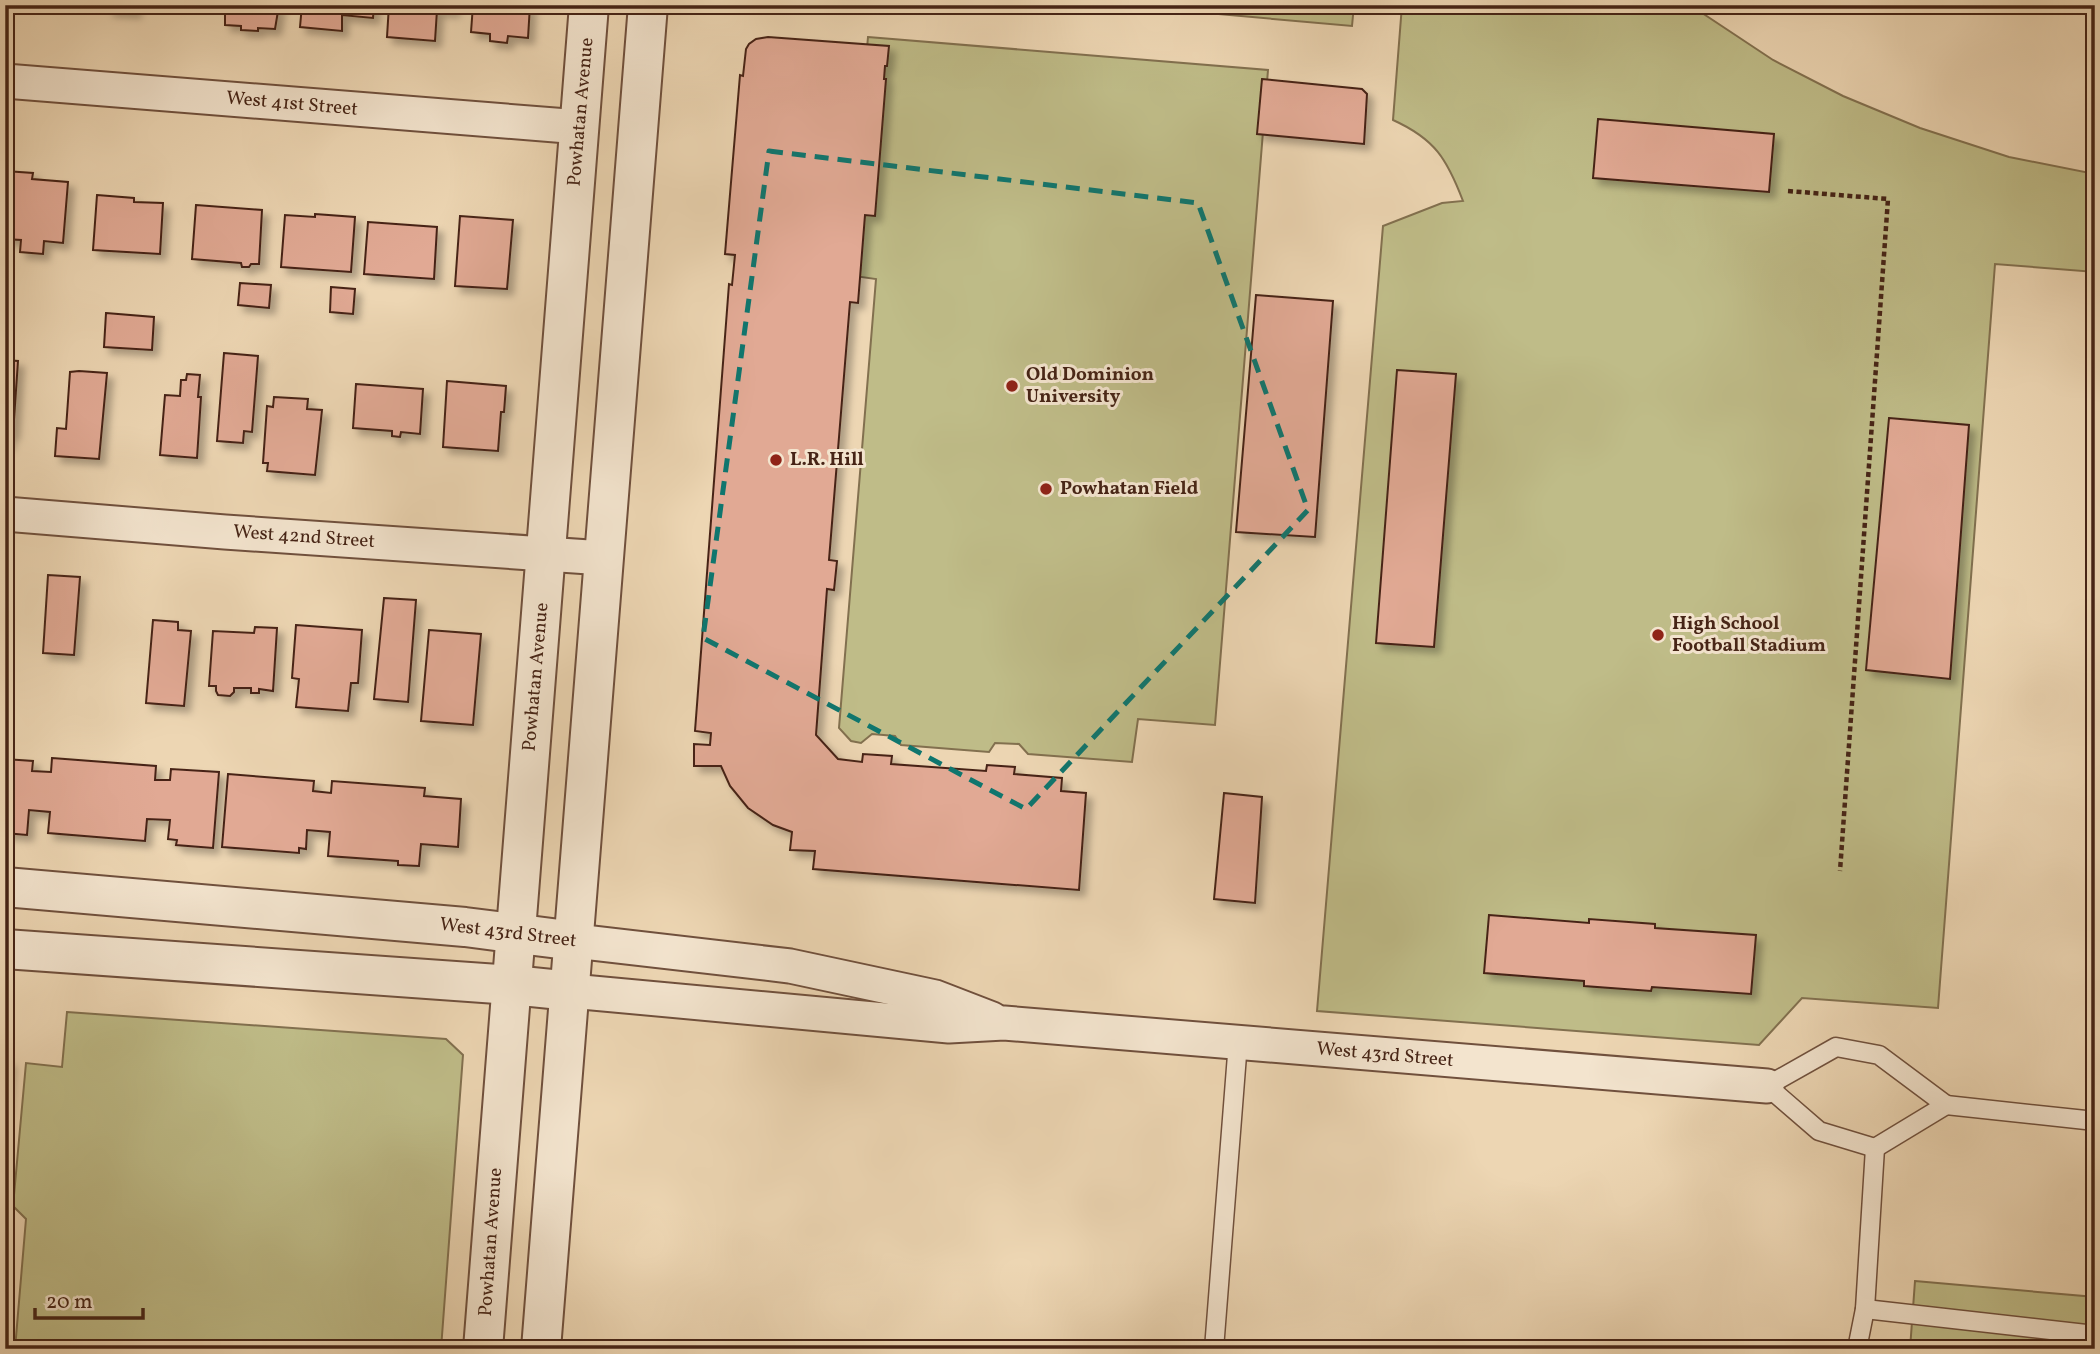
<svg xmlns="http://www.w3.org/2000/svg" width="2100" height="1354" viewBox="0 0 2100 1354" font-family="Vollkorn,serif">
	<defs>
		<filter id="shadow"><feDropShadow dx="6" dy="6" stdDeviation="3.5" flood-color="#0004"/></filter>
	</defs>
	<rect width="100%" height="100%" fill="#edd6b3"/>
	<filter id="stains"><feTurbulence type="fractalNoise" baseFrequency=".00286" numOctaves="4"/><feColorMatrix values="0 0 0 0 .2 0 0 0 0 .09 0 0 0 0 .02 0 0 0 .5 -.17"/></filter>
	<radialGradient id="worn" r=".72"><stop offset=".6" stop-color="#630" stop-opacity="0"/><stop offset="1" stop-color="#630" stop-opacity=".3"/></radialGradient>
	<g fill="#bfbc88" stroke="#82704f" stroke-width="2">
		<polygon points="1117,5 1354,5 1352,26"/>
		<path d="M1402,5H1690L1773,60L1843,96L1920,128L2009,157L2095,174V272L1995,264L1938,1008L1802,998L1759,1045L1317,1011L1383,226L1442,203L1463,201C1447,159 1435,139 1393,120Z"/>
		<polygon points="868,37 1268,70 1215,725 1138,719 1132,762 1028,754 1019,744 995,743 989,752 901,745 895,736 872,734 861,743 851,741 839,728 876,279 847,275"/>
		<polygon points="67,1012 446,1039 463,1055 441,1349 15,1349 26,1219 13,1206 26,1063 62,1067"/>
		<polygon points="1915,1281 2095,1297 2095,1349 1910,1349"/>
	</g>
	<g fill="#e1a994" stroke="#462416" stroke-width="2" filter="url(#shadow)">
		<polygon points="108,5 135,5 135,12 108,10"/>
		<polygon points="225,5 279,5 275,29 258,28 258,31 241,30 241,26 225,25"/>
		<polygon points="302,5 374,5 373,18 342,15 342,31 300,27"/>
		<polygon points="389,5 454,5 453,11 437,10 435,41 387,37"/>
		<polygon points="473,5 530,5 528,38 508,36 507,43 490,41 490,34 471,32"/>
		<polygon points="768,37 889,46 887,66 885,66 884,79 886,79 875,216 865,215 858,303 850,302 829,560 837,561 834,590 827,589 816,735 838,759 862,762 863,754 892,756 891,764 986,771 987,765 1015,767 1014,774 1062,778 1061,791 1086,793 1079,890 813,869 815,851 790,850 792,832 773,825 748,808 730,786 721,766 694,766 694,744 710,745 711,733 695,731 729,284 732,285 735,255 725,254 740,75 743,76 746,49 749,44 756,39"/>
		<polygon points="1262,79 1362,89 1367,94 1364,144 1257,134"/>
		<polygon points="1598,119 1774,134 1769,192 1593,178"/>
		<polygon points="5,171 33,173 32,179 68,182 63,243 44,241 43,254 20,252 21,240 5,239"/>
		<polygon points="97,195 134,198 134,202 163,203 160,254 93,250"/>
		<polygon points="196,205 262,210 259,264 251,264 249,267 242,267 241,263 192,259"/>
		<polygon points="315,214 355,217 351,272 281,267 285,215 315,217"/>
		<polygon points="460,216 513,220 507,289 455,286"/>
		<polygon points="368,222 437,227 434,279 364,274"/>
		<polygon points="240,283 271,285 269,308 238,305"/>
		<polygon points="331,287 355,289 353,314 330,312"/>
		<polygon points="1256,295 1333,301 1315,537 1236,532"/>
		<polygon points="106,313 154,317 152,350 104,347"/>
		<polygon points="224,353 258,356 252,432 244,431 243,443 217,441"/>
		<polygon points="5,360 18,361 13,434 9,433 8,444 5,444"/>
		<polygon points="1397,370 1456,374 1434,647 1376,643"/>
		<polygon points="79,371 107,373 99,459 55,456 57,428 66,429 70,372"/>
		<polygon points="187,374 200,375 198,397 201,397 197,458 160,455 165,395 180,396 181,380 186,380"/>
		<polygon points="447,381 506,386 504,412 501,412 498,451 443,447"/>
		<polygon points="356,384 423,389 420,434 401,432 400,437 392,436 392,431 353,428"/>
		<polygon points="274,397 308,399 307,409 322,410 315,475 267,471 268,463 263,463 267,406 273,407"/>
		<polygon points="1889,418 1969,425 1950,679 1866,670"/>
		<polygon points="48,575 80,577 74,655 43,653"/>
		<polygon points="384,598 416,600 408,702 374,699"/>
		<polygon points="153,620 178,622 178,630 191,631 184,706 146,703"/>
		<polygon points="296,625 362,630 358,683 351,683 348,711 296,707 299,679 292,678"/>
		<polygon points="255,627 277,628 273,691 259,689 259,693 251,693 251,688 234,688 234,692 230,696 218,695 216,691 216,686 209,686 213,631 254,633"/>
		<polygon points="429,630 481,634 473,725 421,721"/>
		<polygon points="52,758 156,766 155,780 170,780 171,769 219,772 213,848 176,845 177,840 168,839 170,820 147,819 145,841 48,833 50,812 29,810 27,835 5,833 5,759 33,761 32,771 51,772"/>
		<polygon points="228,774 314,781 313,791 331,793 332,781 425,788 424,796 461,799 458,847 421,844 419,866 398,865 398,861 328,856 330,832 307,830 306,849 299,848 299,853 222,847"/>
		<polygon points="1224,793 1262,797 1255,903 1214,899"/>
		<polygon points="1489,915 1589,923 1589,919 1655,924 1655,928 1756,935 1751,994 1652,987 1651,991 1584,986 1584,981 1484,973"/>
		<polygon points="5,1060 9,1061 5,1110"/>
	</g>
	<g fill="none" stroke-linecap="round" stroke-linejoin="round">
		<defs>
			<g id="service">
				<polygon points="1836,1047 1879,1055 1946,1105 1875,1148 1819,1131 1767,1086"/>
				<polyline points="1946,1105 2095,1121"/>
				<polyline points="1865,1309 2095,1335"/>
				<polyline points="1214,1349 1238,1042"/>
				<polyline points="1857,1349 1865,1309 1875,1148"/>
			</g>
			<g id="minor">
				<polyline points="5,81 580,127"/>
				<polyline points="5,514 225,532 604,558"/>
				<polyline points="575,941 790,966 935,997 992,1019"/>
				<polyline points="571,991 949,1026 1004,1023 1767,1086"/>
			</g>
			<g id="tertiary">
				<polyline points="5,887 465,927 575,941"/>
				<polyline points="5,949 512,985 571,991"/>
				<polyline points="483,1349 589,5"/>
				<polyline points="541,1349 648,5"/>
			</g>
		</defs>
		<use href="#service" stroke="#70503d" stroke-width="21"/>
		<use href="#minor" stroke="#70503d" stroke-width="37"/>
		<use href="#tertiary" stroke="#70503d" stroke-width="42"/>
		<polyline stroke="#462416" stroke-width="4.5" stroke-dasharray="5 3.5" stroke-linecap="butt" points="1788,191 1888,199 1840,871"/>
		<use href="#service" stroke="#f3e4ce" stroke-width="18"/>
		<use href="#minor" stroke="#f3e4ce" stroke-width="33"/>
		<use href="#tertiary" stroke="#f3e4ce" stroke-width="38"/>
	</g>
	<path fill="none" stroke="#0f766e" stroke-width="5" stroke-dasharray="14 9" stroke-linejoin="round" d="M769,151L1198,203L1308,510L1026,809L703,638Z"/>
	<g fill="#8f2418" stroke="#f3e4ce" stroke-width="2.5">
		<circle cx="1012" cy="386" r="7"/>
		<circle cx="776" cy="460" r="7"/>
		<circle cx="1046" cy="489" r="7"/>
		<circle cx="1658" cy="635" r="7"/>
	</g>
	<g text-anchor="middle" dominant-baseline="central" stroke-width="6" stroke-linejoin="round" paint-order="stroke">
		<g font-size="19" fill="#462416" stroke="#f3e4ce">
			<text transform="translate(292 104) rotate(5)">West 41st Street</text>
			<text transform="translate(581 112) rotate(-85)">Powhatan Avenue</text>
			<text transform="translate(304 537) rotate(4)">West 42nd Street</text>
			<text transform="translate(536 677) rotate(-85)">Powhatan Avenue</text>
			<text transform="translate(508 933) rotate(7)">West 43rd Street</text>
			<text transform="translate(1385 1055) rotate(5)">West 43rd Street</text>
			<text transform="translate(491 1242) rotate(-86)">Powhatan Avenue</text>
		</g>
		<g font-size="19" font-weight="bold" fill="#462416" stroke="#f3e4ce" text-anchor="start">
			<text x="1026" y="375">Old Dominion<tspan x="1026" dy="22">University</tspan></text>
			<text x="790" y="460">L.R. Hill</text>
			<text x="1060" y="489">Powhatan Field</text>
			<text x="1672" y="624">High School<tspan x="1672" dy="22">Football Stadium</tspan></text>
		</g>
	</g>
	<rect width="2100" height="1354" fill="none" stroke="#edd6b3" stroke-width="28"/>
	<rect x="7" y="7" width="2086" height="1340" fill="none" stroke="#462416" stroke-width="3.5"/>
	<rect x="14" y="14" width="2072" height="1326" fill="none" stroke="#462416" stroke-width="2"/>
	<path d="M35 1308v10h108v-10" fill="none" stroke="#462416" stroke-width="3.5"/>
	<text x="46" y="1308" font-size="21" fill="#462416" stroke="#f3e4ce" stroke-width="5" paint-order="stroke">20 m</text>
	<rect width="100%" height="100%" filter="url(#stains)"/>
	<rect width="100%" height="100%" fill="url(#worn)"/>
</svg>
